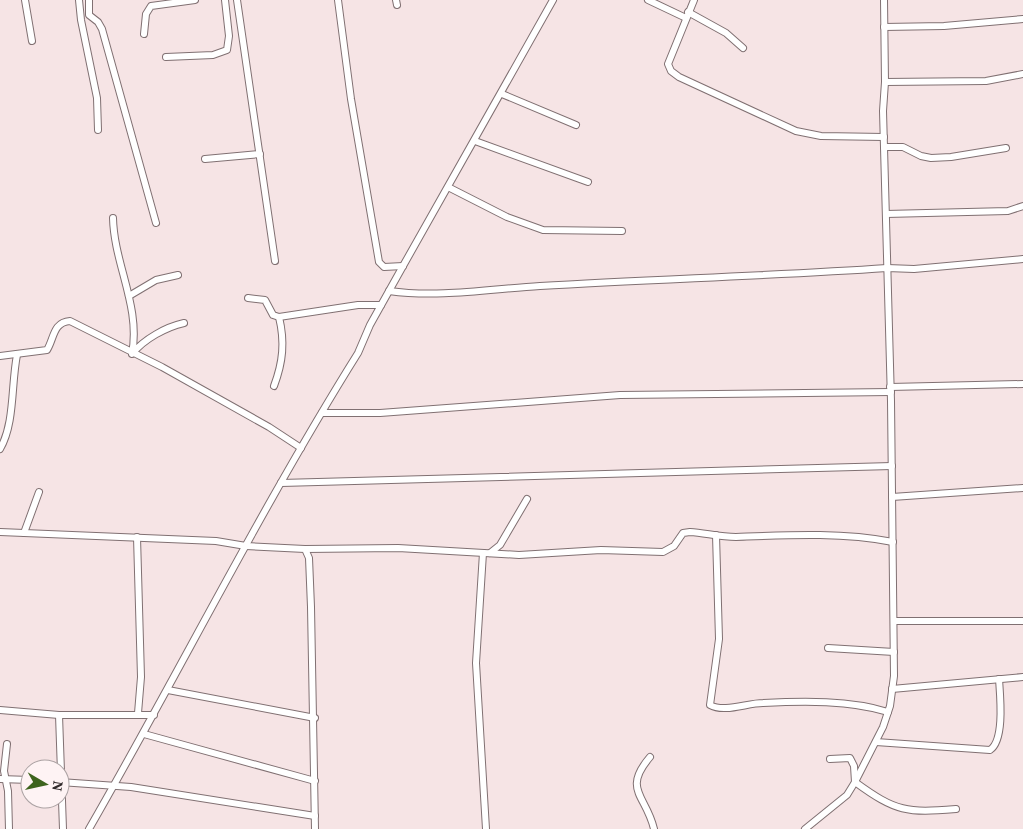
<svg xmlns="http://www.w3.org/2000/svg" width="1023" height="829" viewBox="0 0 1023 829" font-family="'Source Serif 4',serif">
	<rect width="100%" height="100%" fill="#f6e4e5"/>
	<g fill="none" stroke-linecap="round" stroke-linejoin="round">
		<defs>
			<g id="minor">
				<polyline points="25,0 32,41"/>
				<polyline points="79,0 81,20 97,98 98,130"/>
				<polyline points="89,0 89,15 98,22 102,29 156,223"/>
				<polyline points="237,0 275,261"/>
				<polyline points="338,0 351,99 379,262 384,267 403,266"/>
				<polyline points="396,0 397,5"/>
				<polyline points="648,0 686,18"/>
				<polyline points="694,0 668,64 671,71 679,77 796,131 821,136 884,137"/>
				<polyline points="688,12 726,33 743,48"/>
				<polyline points="884,27 944,26 1023,19"/>
				<polyline points="144,34 146,14 151,6 195,0"/>
				<polyline points="166,57 213,55 227,50 229,36 225,0"/>
				<polyline points="885,82 986,81 1023,74"/>
				<polyline points="502,94 576,125"/>
				<polyline points="475,141 588,182"/>
				<polyline points="884,147 903,147 921,156 931,158 951,157 1006,148"/>
				<polyline points="205,159 260,154"/>
				<polyline points="448,187 507,217 543,230 622,231"/>
				<polyline points="886,214 1008,211 1023,206"/>
				<path d="M113,218C114,264 141,307 132,354C144,339 166,327 184,323"/>
				<path d="M389,291C439,298 490,289 540,286C655,279 771,276 887,268L914,269L1023,259"/>
				<polyline points="129,296 156,280 178,275"/>
				<polyline points="248,298 265,300 273,315 279,317 358,305 381,305"/>
				<path d="M0,356L47,350C54,339 53,322 70,321L162,367L269,427L301,448"/>
				<path d="M274,386C283,362 285,342 279,317"/>
				<polyline points="890,387 1023,384"/>
				<polyline points="322,413 380,413 620,395 891,392"/>
				<path d="M0,449C15,423 11,385 17,355"/>
				<polyline points="281,483 892,466"/>
				<polyline points="892,497 1023,488"/>
				<polyline points="0,532 216,541 246,546 305,549 309,558 311,607 315,829"/>
				<polyline points="24,533 39,492"/>
				<path d="M716,535L719,639L710,705C724,713 747,703 763,703C803,701 850,700 888,712"/>
				<polyline points="137,537 141,677 138,713"/>
				<path d="M305,549L398,548L519,555L601,550L663,552L674,546L683,533L690,532C705,533 720,537 736,537C788,535 841,532 893,542"/>
				<polyline points="483,553 476,663 486,829"/>
				<polyline points="490,553 500,545 527,499"/>
				<polyline points="894,621 1023,621"/>
				<polyline points="828,648 894,652"/>
				<polyline points="892,689 1023,677"/>
				<polyline points="168,690 315,718"/>
				<polyline points="0,710 59,715 154,715"/>
				<polyline points="59,715 63,829"/>
				<polyline points="144,734 315,781"/>
				<path d="M876,742L990,750C1005,740 1000,695 999,679"/>
				<polyline points="7,744 4,771 8,791 9,829"/>
				<path d="M650,757C622,790 646,795 654,829"/>
				<path d="M830,759L850,758L854,766L855,782C896,812 907,813 956,809"/>
				<polyline points="0,779 30,780"/>
				<polyline points="60,782 131,787 315,816"/>
				<path d="M89,829C180,671 261,508 358,353L370,325L403,266L553,0"/>
				<polyline points="805,829 847,795 855,782 883,727 890,706 894,676 891,401 883,111 885,82 884,0"/>
			</g>
		</defs>
		<use href="#minor" stroke="#807072" stroke-width="8"/>
		<use href="#minor" stroke="#fff" stroke-width="6"/>
	</g>
	<g transform="translate(45 784) rotate(99)"><circle r="24" fill="#fef3f4" stroke="#aca3a4"/>
	<path d="M0-4L9 19L0 12L-9 19Z" fill="#3d631d"/>
	<text y="-8" font-size="14" font-weight="bold" text-anchor="middle" fill="#312a2b">N</text>
	</g>
</svg>
